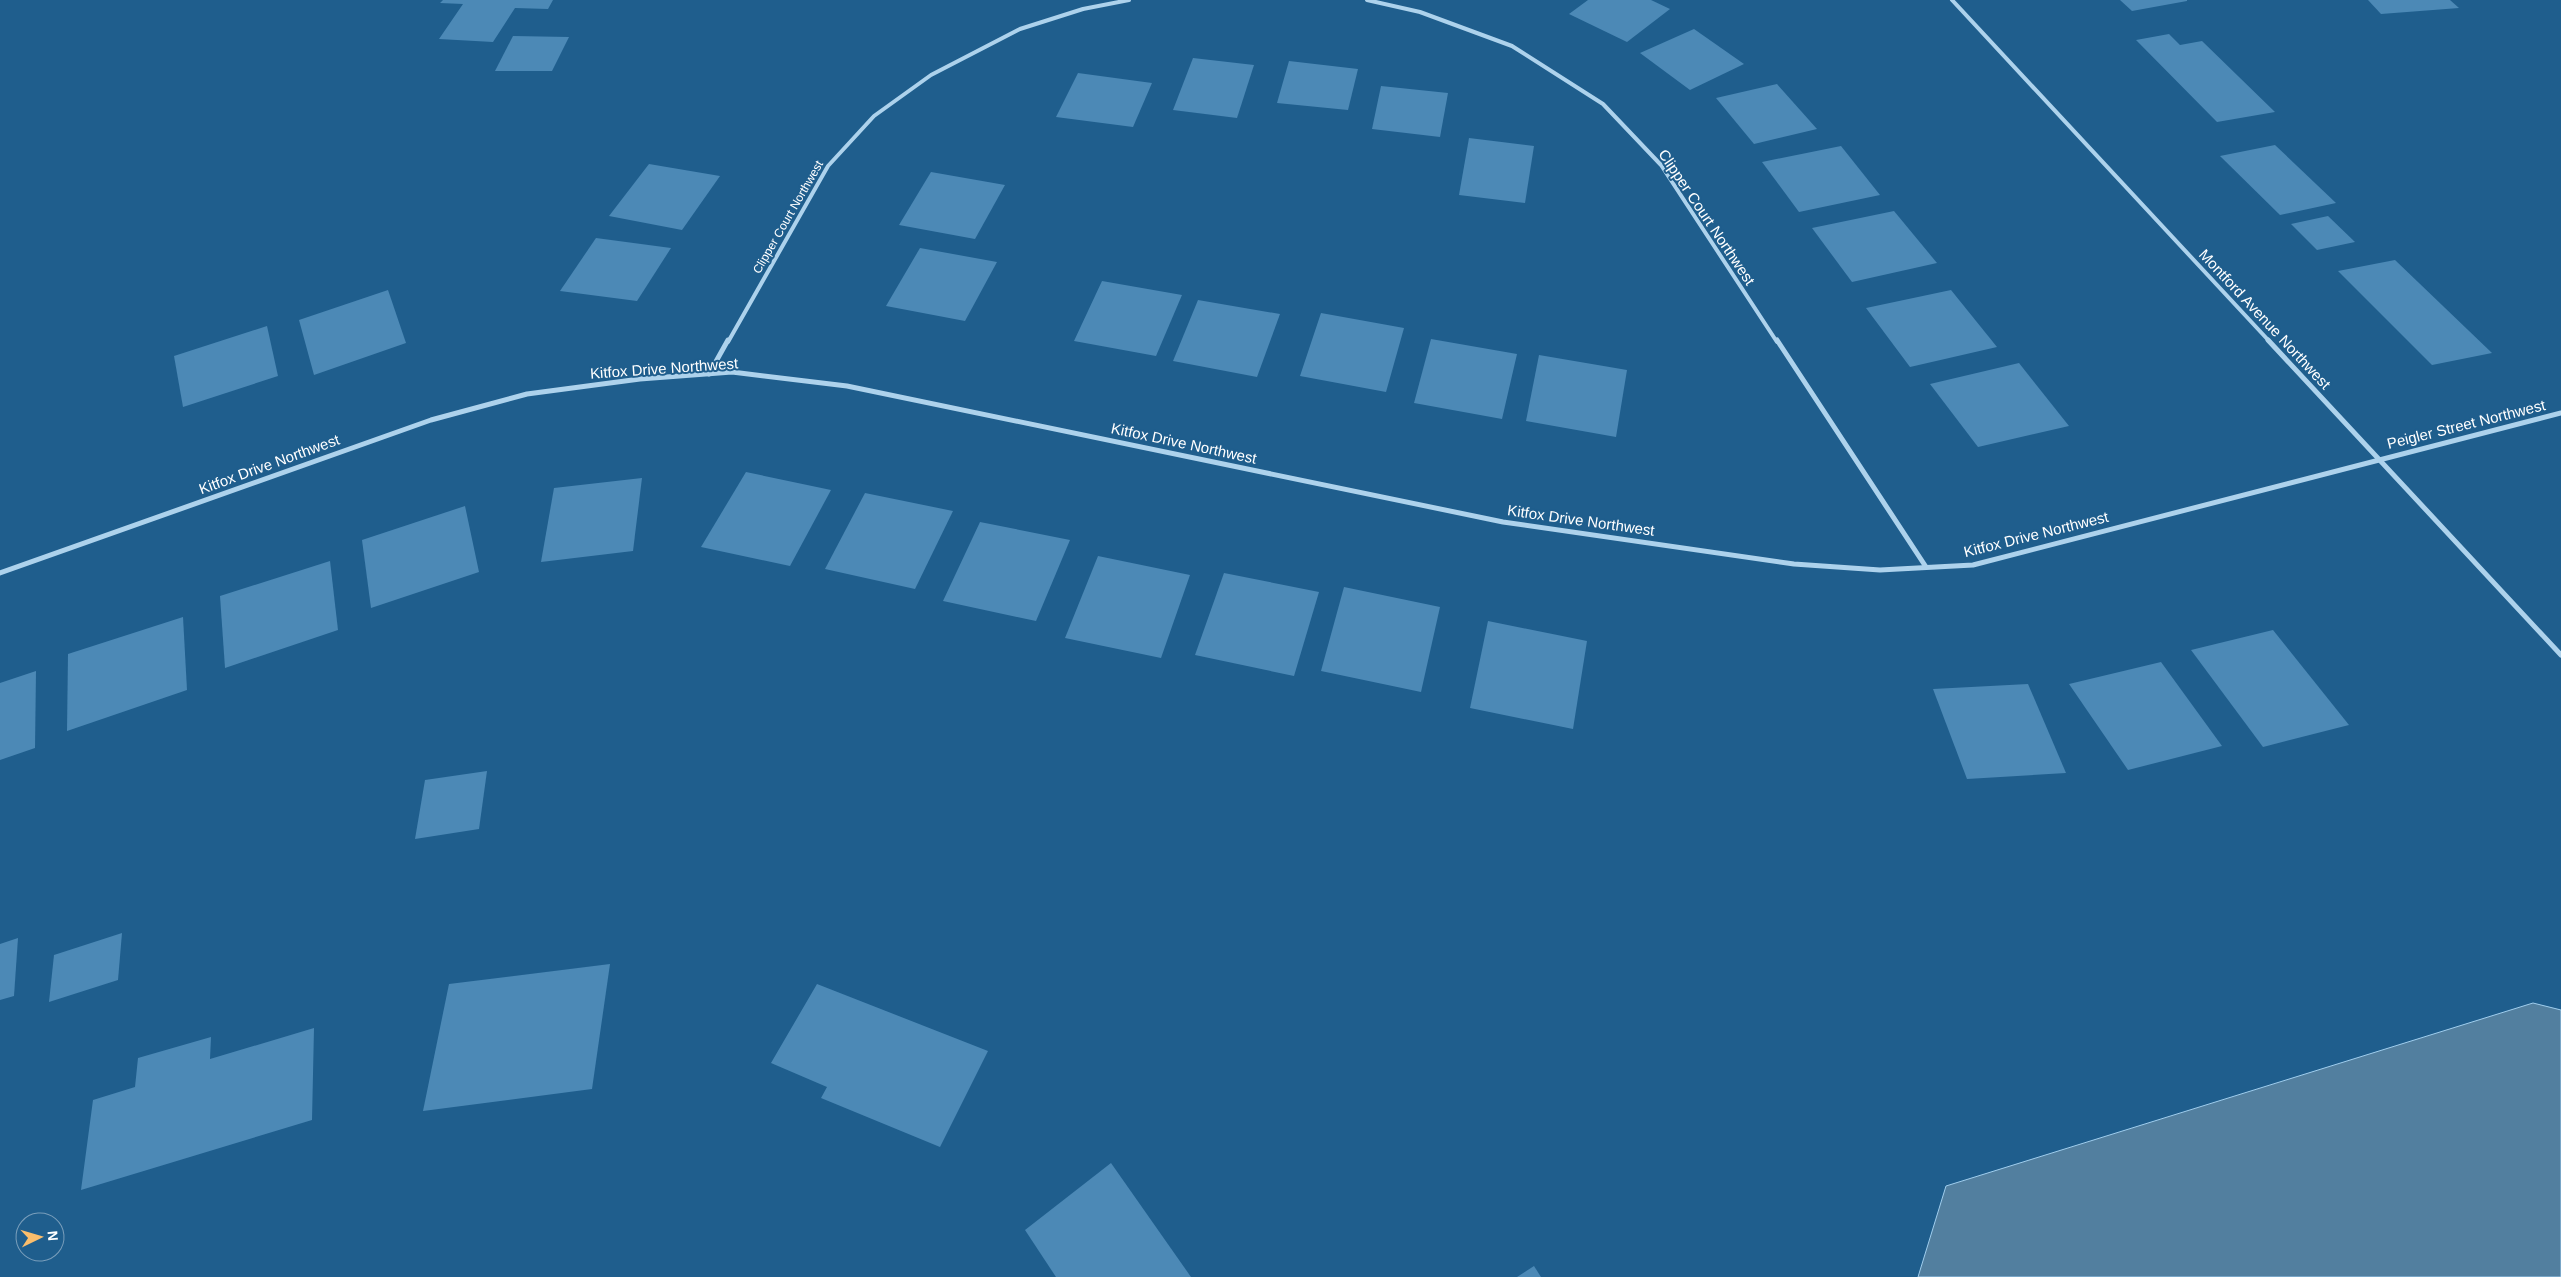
<svg xmlns="http://www.w3.org/2000/svg" width="2561" height="1277" viewBox="0 0 2561 1277" font-family="Helvetica,sans-serif">
	<rect width="100%" height="100%" fill="#1f5e8d"/>
	<polygon fill="#527f9f" stroke="#a0ceee" points="2533,1003 2561,1010 2561,1277 1918,1277 1946,1186"/>
	<g fill="#4c89b6">
		<polygon points="443,0 553,0 548,9 515,8 493,42 439,39 463,4 440,3"/>
		<polygon points="1588,0 1651,0 1670,9 1627,42 1569,14"/>
		<polygon points="2120,0 2187,0 2187,1 2132,11"/>
		<polygon points="2368,0 2450,0 2459,8 2381,14"/>
		<polygon points="1694,29 1744,64 1690,90 1640,53"/>
		<polygon points="2169,34 2180,45 2202,41 2275,112 2217,122 2136,40"/>
		<polygon points="513,36 569,37 552,71 495,71"/>
		<polygon points="1193,58 1254,65 1237,118 1173,110"/>
		<polygon points="1289,61 1358,69 1348,110 1277,103"/>
		<polygon points="1078,73 1152,83 1133,127 1056,117"/>
		<polygon points="1777,84 1817,129 1754,144 1716,98"/>
		<polygon points="1381,86 1448,93 1440,137 1372,129"/>
		<polygon points="1469,138 1534,146 1525,203 1459,195"/>
		<polygon points="2275,145 2336,203 2280,215 2220,156"/>
		<polygon points="1841,146 1880,195 1799,212 1762,162"/>
		<polygon points="649,164 720,176 682,230 609,216"/>
		<polygon points="931,172 1005,185 975,239 899,225"/>
		<polygon points="1894,211 1937,263 1852,282 1812,228"/>
		<polygon points="2328,216 2355,242 2317,250 2291,224"/>
		<polygon points="596,238 671,248 637,301 560,291"/>
		<polygon points="920,248 997,262 965,321 886,306"/>
		<polygon points="2395,260 2492,353 2432,365 2338,271"/>
		<polygon points="1102,281 1182,295 1156,356 1074,341"/>
		<polygon points="388,290 406,343 314,375 299,320"/>
		<polygon points="1951,290 1997,347 1910,367 1866,308"/>
		<polygon points="1198,300 1280,314 1257,377 1173,361"/>
		<polygon points="1321,313 1404,328 1386,392 1300,376"/>
		<polygon points="267,326 278,376 183,407 174,356"/>
		<polygon points="1431,339 1517,354 1502,419 1414,403"/>
		<polygon points="1539,355 1627,370 1616,437 1526,421"/>
		<polygon points="2019,363 2069,426 1978,447 1930,384"/>
		<polygon points="746,472 831,490 790,566 701,547"/>
		<polygon points="642,478 633,551 541,562 554,488"/>
		<polygon points="865,493 953,511 915,589 825,569"/>
		<polygon points="465,506 479,572 371,608 362,540"/>
		<polygon points="980,522 1070,540 1036,621 943,601"/>
		<polygon points="1098,556 1190,575 1161,658 1065,638"/>
		<polygon points="330,561 338,630 225,668 220,596"/>
		<polygon points="1224,573 1319,592 1294,676 1195,655"/>
		<polygon points="1344,587 1440,607 1421,692 1321,671"/>
		<polygon points="183,617 187,690 67,731 68,654"/>
		<polygon points="1488,621 1587,641 1573,729 1470,708"/>
		<polygon points="2273,630 2349,725 2263,747 2191,650"/>
		<polygon points="2161,662 2222,746 2128,770 2069,684"/>
		<polygon points="36,671 35,748 0,760 0,683"/>
		<polygon points="2028,684 2066,773 1967,779 1933,689"/>
		<polygon points="487,771 479,829 415,839 425,780"/>
		<polygon points="122,933 118,980 49,1002 54,955"/>
		<polygon points="18,938 14,996 0,1000 0,944"/>
		<polygon points="610,964 592,1089 423,1111 449,984"/>
		<polygon points="817,984 988,1051 940,1147 821,1098 827,1087 771,1063"/>
		<polygon points="314,1028 312,1120 81,1190 93,1100 135,1087 138,1058 211,1037 210,1059"/>
		<polygon points="1111,1163 1191,1277 1056,1277 1025,1230"/>
		<polygon points="1534,1266 1541,1277 1517,1277"/>
	</g>
	<g fill="none" stroke-linecap="round" stroke-linejoin="round">
		<g stroke="#add2ec" stroke-width="4">
			<polyline points="1367,0 1420,12 1512,46 1603,104 1661,165 1777,342"/>
			<polyline points="1952,0 2270,342"/>
			<polyline points="728,342 828,166 874,116 931,75 1020,29 1083,9 1129,0"/>
		</g>
		<g stroke="#add2ec" stroke-width="5">
			<polyline points="1777,340 1926,567"/>
			<polyline points="2268,340 2561,655"/>
			<polyline points="709,374 728,340"/>
			<polyline points="0,573 431,420 527,394 640,379 732,372 847,386 1503,522 1794,564 1880,570 1973,565 2561,413"/>
		</g>
	</g>
	<g text-anchor="middle" dominant-baseline="central" stroke-width="4" stroke-linejoin="round" paint-order="stroke">
		<g font-size="12" fill="#fff" stroke="#1f5e8d">
			<text transform="translate(788 217) rotate(-60)">Clipper Court Northwest</text>
		</g>
		<g font-size="15" fill="#fff" stroke="#1f5e8d">
			<text transform="translate(1707 217) rotate(56)">Clipper Court Northwest</text>
			<text transform="translate(2265 319) rotate(47)">Montford Avenue Northwest</text>
			<text transform="translate(664 368) rotate(-4)">Kitfox Drive Northwest</text>
			<text transform="translate(2466 424) rotate(-14)">Peigler Street Northwest</text>
			<text transform="translate(1184 443) rotate(12)">Kitfox Drive Northwest</text>
			<text transform="translate(269 464) rotate(-20)">Kitfox Drive Northwest</text>
			<text transform="translate(1581 520) rotate(8)">Kitfox Drive Northwest</text>
			<text transform="translate(2036 534) rotate(-14)">Kitfox Drive Northwest</text>
		</g>
	</g>
	<g transform="translate(40 1237) rotate(85)"><circle r="24" fill="#1f5e8d" stroke="#799ebb"/>
	<path d="M0-4L9 19L0 12L-9 19Z" fill="#fabe6c"/>
	<text y="-8" font-size="14" font-weight="bold" text-anchor="middle" fill="#ffffff">N</text>
	</g>
</svg>
